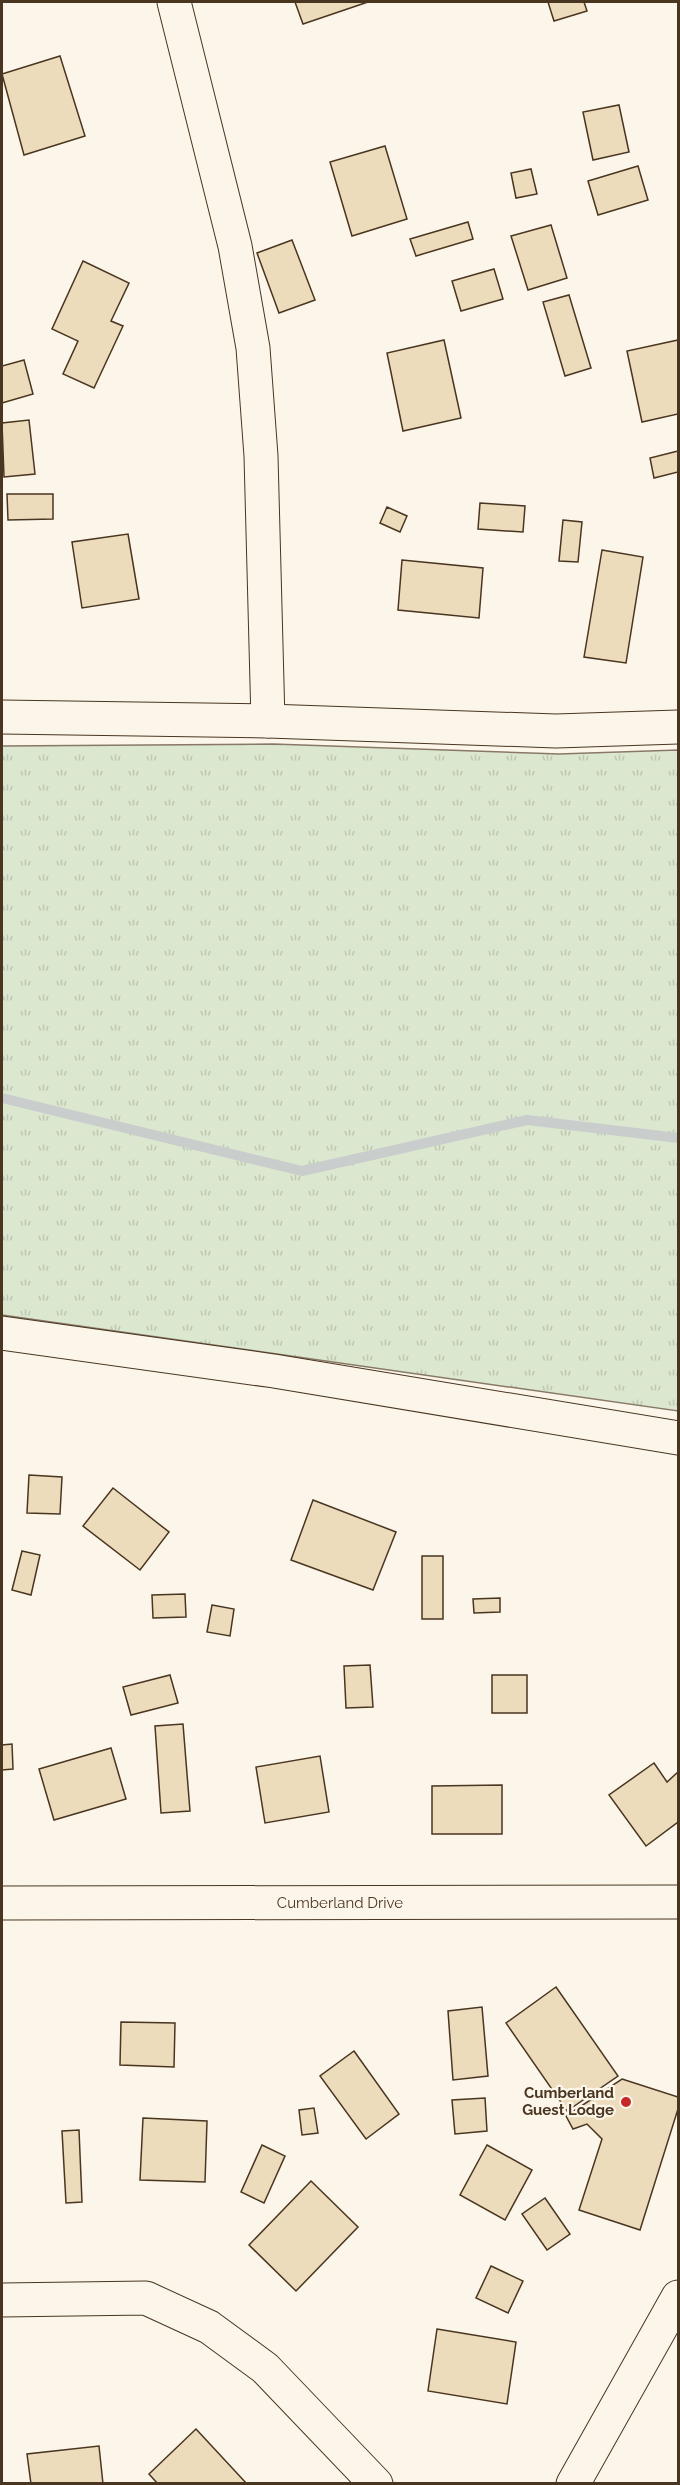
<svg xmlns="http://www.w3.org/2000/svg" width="680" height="2485" viewBox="0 0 680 2485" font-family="Raleway,sans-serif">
	<defs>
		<pattern id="grass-tufts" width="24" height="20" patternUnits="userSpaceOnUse" patternTransform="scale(1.5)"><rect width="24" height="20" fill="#dce7d0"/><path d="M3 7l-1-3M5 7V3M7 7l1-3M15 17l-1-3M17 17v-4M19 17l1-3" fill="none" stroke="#bec7b2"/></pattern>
	</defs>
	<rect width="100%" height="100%" fill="#fbf6e9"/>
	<polygon fill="url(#grass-tufts)" stroke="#887966" stroke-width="1.5" points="273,744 559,754 678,750 678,1411 2,1315 2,746"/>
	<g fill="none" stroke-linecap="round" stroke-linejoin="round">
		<polyline stroke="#c9cecd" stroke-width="10" points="2,1098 302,1171 527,1120 678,1138"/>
	</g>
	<g fill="#ecdcbc" stroke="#4a3520" stroke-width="1.5">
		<polygon points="295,2 368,2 303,24"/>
		<polygon points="548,2 584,2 587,11 554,21"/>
		<polygon points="60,56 85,136 24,155 2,74"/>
		<polygon points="619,105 629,152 593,160 583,112"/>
		<polygon points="385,146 407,219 352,236 330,162"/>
		<polygon points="638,166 648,200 598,215 588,181"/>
		<polygon points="531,169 537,194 516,198 511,173"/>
		<polygon points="468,222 473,239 416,256 410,239"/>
		<polygon points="551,225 567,278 528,290 511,236"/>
		<polygon points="292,240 315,300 279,313 257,253"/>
		<polygon points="83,261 129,283 111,321 123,326 94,388 63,374 78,341 52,329"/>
		<polygon points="494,269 503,299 461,311 452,281"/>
		<polygon points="569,295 591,368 565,376 543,302"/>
		<polygon points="444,340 461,418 403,431 387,353"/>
		<polygon points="678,340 678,414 642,422 627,351"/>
		<polygon points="24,360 33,394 2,403 2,366"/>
		<polygon points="29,420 35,474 4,477 2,423"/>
		<polygon points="678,451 678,472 654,478 650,458"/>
		<polygon points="7,494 53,494 53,519 8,520"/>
		<polygon points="480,503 525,506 523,532 478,529"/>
		<polygon points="387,507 407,516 400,532 380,523"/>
		<polygon points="563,520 582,522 578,562 559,561"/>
		<polygon points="128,534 139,599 82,608 72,542"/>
		<polygon points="602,550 643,557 626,663 584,657"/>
		<polygon points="402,560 483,568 479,618 398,610"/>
		<polygon points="29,1475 62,1477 60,1514 27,1513"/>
		<polygon points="113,1488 169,1532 140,1570 83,1526"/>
		<polygon points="313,1500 396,1532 373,1590 291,1560"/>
		<polygon points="22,1551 40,1555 31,1595 12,1590"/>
		<rect x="422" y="1556" width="21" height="63"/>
		<polygon points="185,1594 186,1617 153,1618 152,1595"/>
		<polygon points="500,1598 500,1612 474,1613 473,1599"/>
		<polygon points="212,1605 234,1609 230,1636 207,1632"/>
		<polygon points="370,1665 373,1707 346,1708 344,1666"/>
		<polygon points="170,1675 178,1703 131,1715 123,1687"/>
		<rect x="492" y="1675" width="35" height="38"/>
		<polygon points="183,1724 190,1811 161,1813 155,1726"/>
		<polygon points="12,1744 13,1769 2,1770 2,1745"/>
		<polygon points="111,1748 126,1799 54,1820 39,1769"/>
		<polygon points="320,1756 329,1812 265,1823 256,1767"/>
		<polygon points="654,1763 667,1782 678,1772 678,1822 646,1846 609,1795"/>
		<polygon points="502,1785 502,1834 432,1834 432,1786"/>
		<polygon points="556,1987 618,2076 567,2111 506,2023"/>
		<polygon points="482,2007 488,2076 453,2080 448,2011"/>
		<polygon points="121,2022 175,2023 174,2067 120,2065"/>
		<polygon points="354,2051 399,2114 366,2139 320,2076"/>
		<polygon points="622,2079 678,2097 678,2109 640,2230 579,2210 602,2139 587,2124 573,2129 566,2116"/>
		<polygon points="485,2098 487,2131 455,2134 452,2100"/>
		<polygon points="314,2108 318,2133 302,2135 299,2110"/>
		<polygon points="143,2118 207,2121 205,2182 140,2180"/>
		<polygon points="79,2130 82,2202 66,2203 62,2131"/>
		<polygon points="262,2145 285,2156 264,2203 241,2192"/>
		<polygon points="487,2145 532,2170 505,2220 460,2195"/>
		<polygon points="311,2181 358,2227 296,2291 249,2245"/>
		<polygon points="545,2198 570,2234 547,2250 522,2214"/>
		<polygon points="491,2266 523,2281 508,2313 476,2298"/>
		<polygon points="437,2329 516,2342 507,2404 428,2391"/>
		<polygon points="196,2429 247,2484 158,2484 149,2474"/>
		<polygon points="99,2446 103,2484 31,2484 27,2454"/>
	</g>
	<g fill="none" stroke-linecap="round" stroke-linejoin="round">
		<defs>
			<g id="minor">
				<polyline points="174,2 235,246 253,348 261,456 268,721"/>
				<polyline points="2,717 268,721 556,731 678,727"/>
				<polyline points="2,1333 274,1371 678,1438"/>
				<polyline points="2,1903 678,1902"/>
				<polyline points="2,2300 146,2298 209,2327 265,2368 376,2484"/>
				<polyline points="573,2484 678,2297"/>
			</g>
		</defs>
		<use href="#minor" stroke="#4a3520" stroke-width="35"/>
		<use href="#minor" stroke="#fbf6e9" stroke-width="33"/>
	</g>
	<circle fill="#c62828" stroke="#fbf6e9" stroke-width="2" cx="626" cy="2102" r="6"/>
	<g text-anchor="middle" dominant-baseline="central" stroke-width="4.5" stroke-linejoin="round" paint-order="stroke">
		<g font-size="15" fill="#4a3520" stroke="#fbf6e9">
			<text x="340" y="1903">Cumberland Drive</text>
		</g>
		<g font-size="15" font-weight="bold" fill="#4a3520" stroke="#fbf6e9" text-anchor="end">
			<text x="614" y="2093">Cumberland<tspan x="614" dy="17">Guest Lodge</tspan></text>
		</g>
	</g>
	<rect width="680" height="2485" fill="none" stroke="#4a3520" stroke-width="6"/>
</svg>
